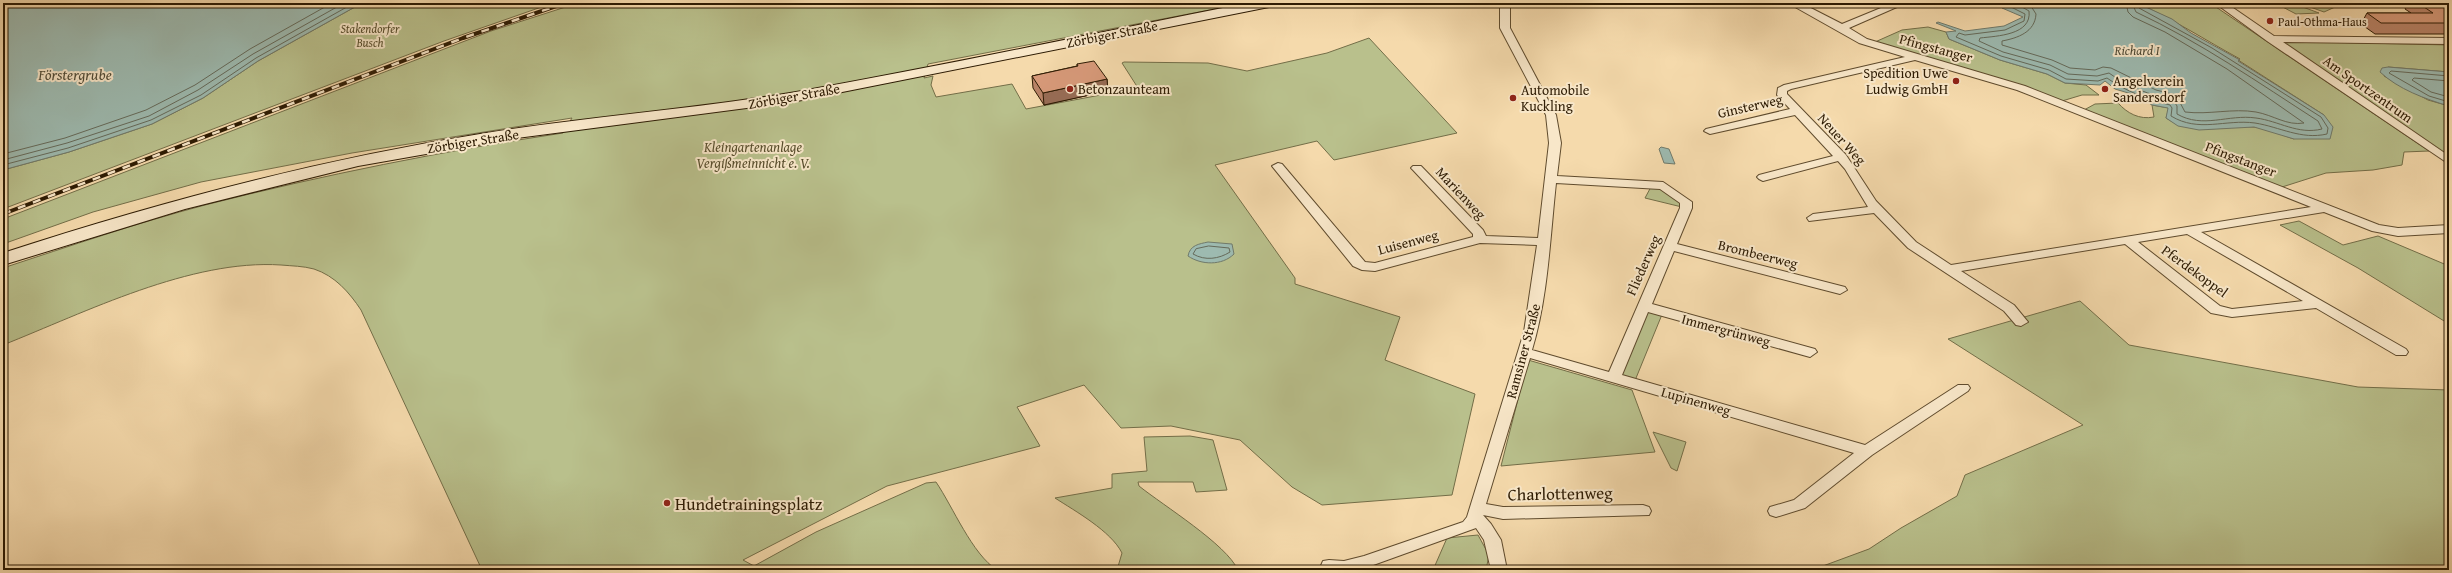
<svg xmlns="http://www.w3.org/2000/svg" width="2452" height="573" viewBox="0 0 2452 573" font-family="'Gentium Book Plus',serif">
	<rect width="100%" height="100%" fill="#f5daac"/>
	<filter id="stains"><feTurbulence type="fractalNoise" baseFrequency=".005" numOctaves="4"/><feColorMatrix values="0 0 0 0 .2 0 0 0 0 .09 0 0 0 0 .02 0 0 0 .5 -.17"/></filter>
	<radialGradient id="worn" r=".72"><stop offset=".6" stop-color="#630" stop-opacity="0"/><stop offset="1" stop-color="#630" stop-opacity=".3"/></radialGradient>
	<g fill="#b9c08c" stroke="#736e48">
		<polygon points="362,3 553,3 444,41 3,209 3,170 69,152 152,124 203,98 258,61"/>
		<path d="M578,3H1246L928,64L924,78L933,76L931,85L936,97L1012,84L1026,109L1138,88L1122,63L1124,62L1208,63L1247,71L1327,53L1369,38L1457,133L1334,160L1317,141L1215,165L1295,278V284L1400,317L1385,360L1475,394L1452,495L1322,505L1292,487L1240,440L1171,426L1121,428L1084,385L1017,407L1040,446L887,486L743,560L754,566L816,532L926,483L936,482C953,507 972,554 997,570H482L361,310C349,292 335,276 314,269C303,266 292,266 281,265C191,259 86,312 3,345V268C70,246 137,223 205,205C323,175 443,151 563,133L572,118L352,153L201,182L93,212L3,244V219L491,31Z"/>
		<path d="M2137,3H2210L2429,151L2404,152L2402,165L2373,170L2326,173L2279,188L2084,110L2095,104L2118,103C2127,113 2139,120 2154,117L2152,105L2169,108L2166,118C2195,137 2221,125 2253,127C2266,127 2281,135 2294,139L2324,115L2238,60L2240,59C2205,40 2173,19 2137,3Z"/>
		<polygon points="2275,3 2292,3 2319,13 2296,14"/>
		<polygon points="2299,3 2344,3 2324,12"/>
		<polygon points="1928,27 1946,32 1949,39 2000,60 2047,74 2065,83 2086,85 2099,95 2082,95 2062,101 1875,42 1902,30"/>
		<polygon points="2277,41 2449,45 2449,72 2388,67 2384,76 2428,100 2449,106 2449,158"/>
		<polygon points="1652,185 1663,186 1686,208 1645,198"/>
		<polygon points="2299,221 2343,245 2378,236 2449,266 2449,324 2358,268 2280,225"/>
		<polygon points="2080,301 2129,345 2358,387 2449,390 2449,570 1812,570 1869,549 1901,528 1957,496 1965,475 2083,425 1948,339"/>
		<polygon points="1643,306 1663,312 1634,383 1614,377"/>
		<polygon points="1528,360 1632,390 1655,452 1501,466"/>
		<polygon points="1653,432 1686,442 1677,471 1671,468"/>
		<path d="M1190,436L1213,440L1227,490L1196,492L1193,482H1138L1139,486C1164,506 1226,544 1238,570H1117L1122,553C1111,531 1075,511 1055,498L1112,488V474L1147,471L1144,437Z"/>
		<polygon points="1478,535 1489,555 1486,570 1433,570 1447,538"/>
	</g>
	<g fill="#9dbab0" stroke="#707a6b">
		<polygon points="3,3 362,3 258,61 203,98 152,124 69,152 3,170"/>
		<polygon points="2008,3 2137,3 2172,19 2191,33 2240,60 2238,61 2324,115 2333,127 2330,139 2294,139 2254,127 2199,130 2178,126 2166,118 2168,108 2152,105 2135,95 2115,89 2105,81 2100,85 2065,83 2047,74 2000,60 1949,39 1946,32 1956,31 1936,23 1938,22 1965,31 2004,26 2023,17 2002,8"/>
		<path d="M2388,67L2449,72V106C2425,99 2398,89 2380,72L2382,68Z"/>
		<polygon points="1661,147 1669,149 1675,164 1664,163 1659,149"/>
		<path d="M1208,242L1232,244L1234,254C1222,266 1201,265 1188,256C1190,245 1199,244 1208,242Z"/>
	</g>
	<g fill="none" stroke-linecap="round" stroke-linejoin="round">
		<g stroke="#656a5a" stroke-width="1">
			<path d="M2010,3L2011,7L2025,14L2024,21L2005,30L1965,35L1959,33L1956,37L2001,56L2049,70L2066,79L2098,81L2107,78C2125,91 2149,100 2170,105L2172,108L2171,116C2199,133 2225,119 2255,123C2280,127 2301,140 2327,134L2328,128L2321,117L2212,48L2139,8L2137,3"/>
			<path d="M2015,3L2029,11C2032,35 1997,36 1980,38L1979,41L2003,52L2050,65L2068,74L2097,76L2109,73C2128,87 2150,95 2173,100L2177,106V114C2203,129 2228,114 2256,118C2279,121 2298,135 2322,129L2318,121C2259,83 2200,42 2136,12L2132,3"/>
			<path d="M2029,3L2036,14C2035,32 2018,38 2002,41V45L2052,60L2070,68L2095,70L2103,67L2111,68L2156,90L2176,95L2185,112C2209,115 2233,108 2256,112C2273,115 2287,126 2304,123L2227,69L2165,32L2133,17L2128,12L2126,3"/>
			<polyline points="2449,76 2391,71 2389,73 2429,96 2449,102"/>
			<polyline points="2449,81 2414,78 2412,80 2431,92 2449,97"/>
			<polyline points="3,154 65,138 146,110 195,85 250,49 332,3"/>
			<polyline points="3,160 67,143 149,116 198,90 253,54 344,3"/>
			<polyline points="3,165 68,148 151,120 201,95 256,58 354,3"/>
			<path d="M1209,246L1229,248L1230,252C1219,259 1205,261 1193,254L1196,249Z"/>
		</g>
		<defs>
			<g id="street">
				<path d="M1500,3H1510V28L1556,115L1561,143L1557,176L1663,182L1692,202V208L1677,244L1845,287L1847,290L1840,294L1674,251L1652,304L1815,349L1817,352L1810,357L1648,312L1622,375L1865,445L1958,385H1968L1970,388L1968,391L1872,455L1805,508L1776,517L1770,515L1768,511L1770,507L1794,500L1854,453L1530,358L1486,504L1503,507L1643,505L1649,507L1651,511L1649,515L1503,519L1483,515L1491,524L1501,540L1507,570H1491L1484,540L1476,528L1365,568L1319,570L1323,561L1329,560L1344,561L1364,556L1463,522L1467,517L1524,332L1537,245L1480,243L1375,271L1362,270L1353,266L1272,166L1278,163L1282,164L1365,262L1375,263L1473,237V234L1413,170L1411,168L1413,166H1421L1483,230L1486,236L1538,238L1549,143L1546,115L1500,28ZM1556,183L1660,189L1680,203V208L1609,372L1532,350C1548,297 1550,238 1556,183Z"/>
				<path d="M1788,3H1801L1842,24L1893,3H1906L1849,28L1867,39L2025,86L2379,225L2398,228L2449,225V233L2398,236L2372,231L2324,212L2201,232L2406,349L2408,352L2406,355H2396L2316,308L2232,317L2211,313L2125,244L1961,271L2014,305L2028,322L2021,326L2016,325L2004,311L1908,248L1874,213L1809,221L1807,218L1813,214L1868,207L1845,169L1838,161L1763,181L1759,179L1757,177L1759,175L1833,156L1795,115L1710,134L1704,131L1706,129L1790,109L1777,95L1778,88L1784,85L1905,57L1859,43ZM1915,60L2017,90L2311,207L1951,265L1916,242L1876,201L1846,155L1787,94V91L1791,89ZM2187,234L2303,301L2232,309L2220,306L2138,242Z"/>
				<polygon points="2215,3 2226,3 2274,36 2449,38 2449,44 2283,42 2449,156 2449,164 2267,41"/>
			</g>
			<path id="secondary" d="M1248,3H1276L1269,7L792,102L517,138L358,166L185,209L3,265V253C159,202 318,160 480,134C583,117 687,110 790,93C943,66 1095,33 1248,3Z"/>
		</defs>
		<use href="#street" stroke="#5f4b2d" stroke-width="2"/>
		<use href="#secondary" stroke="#2d1b03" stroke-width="2"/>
		<use href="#street" fill="#f8e7c9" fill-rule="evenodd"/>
		<use href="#secondary" fill="#f8e7c9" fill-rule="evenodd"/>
		<defs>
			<polyline id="rail" points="3,214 463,38 565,3"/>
		</defs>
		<use href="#rail" stroke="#2d1b03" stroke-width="4"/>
		<use href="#rail" stroke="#f8e7c9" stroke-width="2.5" stroke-dasharray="8" stroke-linecap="butt"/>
	</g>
	<g fill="#ba8469" stroke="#2d1b03">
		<polygon points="2408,3 2449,3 2449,34 2375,34 2361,24 2367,13 2411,13 2405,9"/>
		<polygon points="1077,64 1107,79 1108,91 1044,105 1033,88 1032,76 1077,66"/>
	</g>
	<polygon fill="#976c55" stroke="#2d1b03" points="1107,79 1108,91 1044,105 1043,93"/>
	<g fill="#d89a7a" stroke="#2d1b03">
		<polygon points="2418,3 2449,3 2449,23 2381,23 2367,13 2433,13"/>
		<polygon points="1094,61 1107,79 1043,93 1032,76 1078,66 1077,64"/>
	</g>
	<g fill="#8f2418" stroke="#f8e7c9" stroke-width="1.5">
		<circle cx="2270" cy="21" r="4"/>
		<circle cx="1956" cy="81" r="4"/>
		<circle cx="1070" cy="89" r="4"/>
		<circle cx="2105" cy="89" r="4"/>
		<circle cx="1513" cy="98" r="4"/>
		<circle cx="667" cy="503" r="4"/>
	</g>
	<g text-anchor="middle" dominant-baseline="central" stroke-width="4" stroke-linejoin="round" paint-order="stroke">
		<g font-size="12" fill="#2d1b03" stroke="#f8e7c9" text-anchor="start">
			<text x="2278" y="21">Paul-Othma-Haus</text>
		</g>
		<g font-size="12" font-style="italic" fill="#574d2c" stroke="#f8e7c9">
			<text x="370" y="28">Stakendorfer<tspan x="370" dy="14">Busch</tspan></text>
		</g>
		<g font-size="13" font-style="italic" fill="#4f4b37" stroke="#f8e7c9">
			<text x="2137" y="50">Richard I</text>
		</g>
		<g font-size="14" fill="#2d1b03" stroke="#f8e7c9">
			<text transform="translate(1112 34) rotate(-11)">Zörbiger Straße</text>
			<text transform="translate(1936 48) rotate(15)">Pfingstanger</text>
			<text transform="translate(2368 89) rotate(35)">Am Sportzentrum</text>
			<text transform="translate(794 96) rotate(-10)">Zörbiger Straße</text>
			<text transform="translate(1750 106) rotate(-13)">Ginsterweg</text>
			<text transform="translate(1842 139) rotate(48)">Neuer Weg</text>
			<text transform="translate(473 141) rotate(-9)">Zörbiger Straße</text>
			<text transform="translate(2241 159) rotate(21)">Pfingstanger</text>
			<text transform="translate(1461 193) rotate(47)">Marienweg</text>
			<text transform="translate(1408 242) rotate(-15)">Luisenweg</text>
			<text transform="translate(1758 254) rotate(14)">Brombeerweg</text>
			<text transform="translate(1643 265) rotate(-66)">Fliederweg</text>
			<text transform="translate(2195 271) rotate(36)">Pferdekoppel</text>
			<text transform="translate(1726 330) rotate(15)">Immergrünweg</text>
			<text transform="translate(1523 351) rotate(-75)">Ramsiner Straße</text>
			<text transform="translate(1696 401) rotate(16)">Lupinenweg</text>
		</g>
		<g font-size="14" fill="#2d1b03" stroke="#f8e7c9" text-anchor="start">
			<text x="1948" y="73" text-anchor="end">Spedition Uwe<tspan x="1948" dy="16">Ludwig GmbH</tspan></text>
			<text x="2113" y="81">Angelverein<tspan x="2113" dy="16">Sandersdorf</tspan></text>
			<text x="1078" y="89">Betonzaunteam</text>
			<text x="1521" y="90">Automobile<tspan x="1521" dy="16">Kuckling</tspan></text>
		</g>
		<g font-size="14" font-style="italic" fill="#574d2c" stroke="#f8e7c9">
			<text x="753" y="147">Kleingartenanlage<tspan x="753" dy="16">Vergißmeinnicht e. V.</tspan></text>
		</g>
		<g font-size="15" font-style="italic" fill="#4f4b37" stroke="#f8e7c9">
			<text x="75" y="74">Förstergrube</text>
		</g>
		<g font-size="17" fill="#2d1b03" stroke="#f8e7c9">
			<text transform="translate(1560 493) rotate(-1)">Charlottenweg</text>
		</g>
		<g font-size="17" fill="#2d1b03" stroke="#f8e7c9" text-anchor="start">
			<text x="675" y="503">Hundetrainingsplatz</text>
		</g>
	</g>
	<rect width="2452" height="573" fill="none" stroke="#f5daac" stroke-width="16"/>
	<rect x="4" y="4" width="2444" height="565" fill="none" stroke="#2d1b03" stroke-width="2"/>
	<rect x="8" y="8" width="2436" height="557" fill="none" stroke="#2d1b03"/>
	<rect width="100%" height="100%" filter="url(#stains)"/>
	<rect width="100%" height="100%" fill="url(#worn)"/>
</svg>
